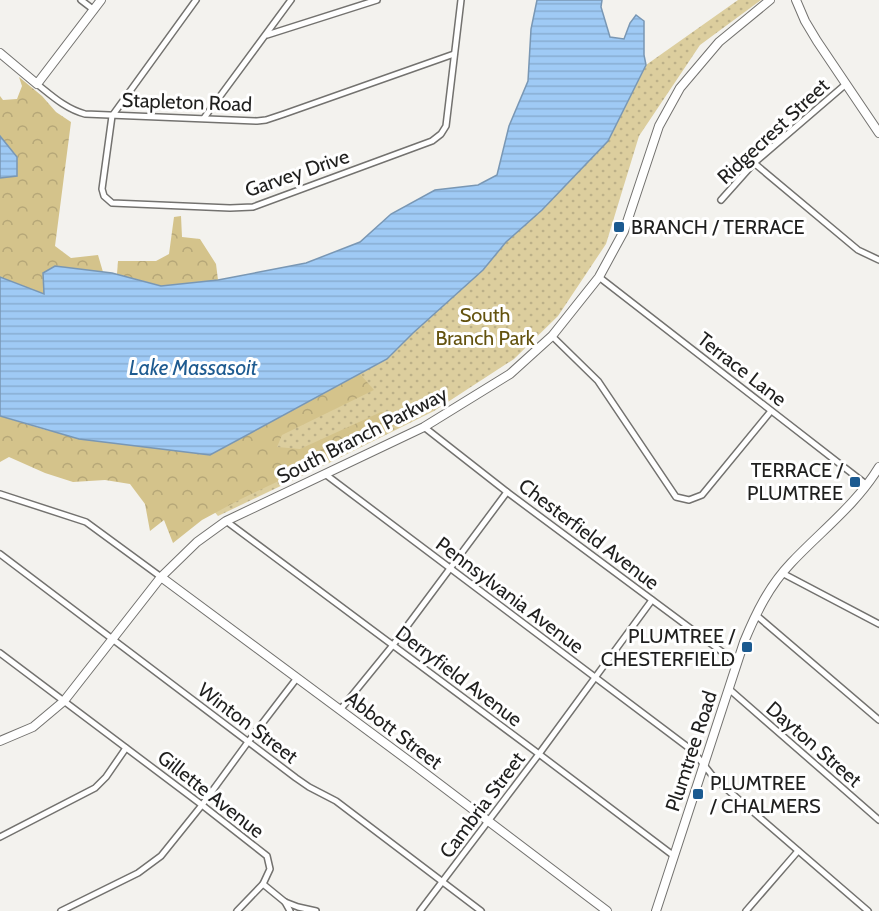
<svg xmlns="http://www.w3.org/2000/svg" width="879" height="911" viewBox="0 0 879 911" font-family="Cabin,sans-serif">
	<defs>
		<pattern id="grass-dots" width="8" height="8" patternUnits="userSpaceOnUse" patternTransform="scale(1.5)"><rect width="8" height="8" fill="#dcce9e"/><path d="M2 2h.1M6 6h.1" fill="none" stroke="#bcb088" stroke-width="1.8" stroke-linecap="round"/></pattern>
		<pattern id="forest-crowns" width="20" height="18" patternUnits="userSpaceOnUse" patternTransform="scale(1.5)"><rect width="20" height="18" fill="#d4c38b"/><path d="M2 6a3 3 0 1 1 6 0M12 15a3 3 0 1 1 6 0" fill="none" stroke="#b6a778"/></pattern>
		<pattern id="water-rules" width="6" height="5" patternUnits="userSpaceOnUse" patternTransform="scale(1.5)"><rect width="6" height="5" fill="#9fcaf5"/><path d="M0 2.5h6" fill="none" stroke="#88add2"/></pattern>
	</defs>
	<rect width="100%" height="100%" fill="#f3f2ee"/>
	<polygon fill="url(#grass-dots)" points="738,0 761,0 700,45 639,136 606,244 558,316 514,359 434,411 333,461 218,516 195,489 210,455 387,359 412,333 483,270 506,242 542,210 608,141 646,65"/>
	<g fill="url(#forest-crowns)">
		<polygon points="19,77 42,96 56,112 71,122 55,246 71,258 98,255 103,272 55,266 45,295 0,277 0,178 17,176 17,157 0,136 0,96 3,100 17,99 22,86"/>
		<polygon points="181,216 182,237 200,239 216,264 218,280 161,286 117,274 118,261 156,261 169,254 174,217"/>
		<polygon points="360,374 374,390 282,435 277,447 300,449 381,412 413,417 241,499 202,520 173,543 164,520 150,531 145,504 130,484 105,480 73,482 45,473 9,457 0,462 0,416 46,430 210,455"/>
	</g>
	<g fill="url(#water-rules)" stroke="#7997b4" stroke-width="1.5">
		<polygon points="537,0 602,0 601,7 610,37 624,39 630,23 636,15 644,21 644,55 646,65 608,141 542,210 506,242 483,270 413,333 387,359 210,455 79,439 0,416 0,277 44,294 43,273 55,266 112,273 161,286 218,280 306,263 360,242 391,214 435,190 478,185 497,175 509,126 528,81 531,29"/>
		<polygon points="0,136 17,157 17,176 0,178"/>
	</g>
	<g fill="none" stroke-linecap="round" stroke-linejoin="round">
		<defs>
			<g id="street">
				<polyline points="81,0 94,10"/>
				<polyline points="196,0 112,116 102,189 104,196 112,203 230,208 253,207 432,141 441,134 446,126 461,0"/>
				<polyline points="267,35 377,0"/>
				<path d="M37,84C52,96 66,109 85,114L257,121L266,120L284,114L454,54"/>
				<polyline points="204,118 291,0"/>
				<polyline points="754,163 858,250 879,260"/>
				<polyline points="721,200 754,163 846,84"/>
				<polyline points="599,277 867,485"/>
				<polyline points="552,336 598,381 676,497 689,500 702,495 771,411"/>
				<polyline points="424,427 507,492 737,663"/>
				<polyline points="325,474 693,751 715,779 868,911"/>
				<polyline points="0,494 86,522 161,577"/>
				<polyline points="226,521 539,754 674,856"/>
				<polyline points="0,554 296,778 309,787 336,801 481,911"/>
				<polyline points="782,573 879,624"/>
				<polyline points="756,615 879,720"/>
				<polyline points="0,653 202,805 267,856 270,869 263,884 285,902 298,907 316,911"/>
				<polyline points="729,689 879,820"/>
				<polyline points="340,710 393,645 507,492"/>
				<polyline points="0,837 95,788 106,777 126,748"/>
				<polyline points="285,902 290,911"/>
				<polyline points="61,911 138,873 161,856 202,805 248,742 297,678"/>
				<polyline points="237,911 263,884"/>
				<polyline points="420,911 539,754 652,600"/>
				<polyline points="746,911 798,851"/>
			</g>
			<g id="secondary">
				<polyline points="796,0 805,21 817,41 879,133"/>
				<polyline points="0,53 37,84 101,0"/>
				<polyline points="161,577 413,764 607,911"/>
				<polyline points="0,741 33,727 64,701 161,577 197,542 226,521 424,427 510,374 552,336 599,277 624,231 659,126 680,88 719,42 770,0"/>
				<path d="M656,911L744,642C756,613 769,586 791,563C821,531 856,505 879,467"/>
			</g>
		</defs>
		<use href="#street" stroke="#73726f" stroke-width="8"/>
		<use href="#secondary" stroke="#73726f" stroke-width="10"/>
		<use href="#street" stroke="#fff" stroke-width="5"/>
		<use href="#secondary" stroke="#fff" stroke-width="8"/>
	</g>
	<g fill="#1b5a90" stroke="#fff" stroke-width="2">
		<rect x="613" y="221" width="12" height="12" rx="3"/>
		<rect x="849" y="476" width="12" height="12" rx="3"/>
		<rect x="741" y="641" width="12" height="12" rx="3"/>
		<rect x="692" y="788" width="12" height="12" rx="3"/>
	</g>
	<g text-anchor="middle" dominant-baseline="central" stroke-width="6" stroke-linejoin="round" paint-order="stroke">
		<g font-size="20" fill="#1f1f1e" stroke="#fff">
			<text transform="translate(187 102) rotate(2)">Stapleton Road</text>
			<text transform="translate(773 131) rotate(-43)">Ridgecrest Street</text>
			<text transform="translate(297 173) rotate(-19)">Garvey Drive</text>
			<text transform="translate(742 369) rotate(38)">Terrace Lane</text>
			<text transform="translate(362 435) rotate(-27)">South Branch Parkway</text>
			<text transform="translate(589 534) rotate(37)">Chesterfield Avenue</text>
			<text transform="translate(510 595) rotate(37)">Pennsylvania Avenue</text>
			<text transform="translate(459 676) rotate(37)">Derryfield Avenue</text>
			<text transform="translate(248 723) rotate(37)">Winton Street</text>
			<text transform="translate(394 730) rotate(37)">Abbott Street</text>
			<text transform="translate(814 744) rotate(41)">Dayton Street</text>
			<text transform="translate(691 751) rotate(-72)">Plumtree Road</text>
			<text transform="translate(211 794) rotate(38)">Gillette Avenue</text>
			<text transform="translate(482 805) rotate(-53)">Cambria Street</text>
		</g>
		<g font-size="20" fill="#1f1f1e" stroke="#fff" text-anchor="start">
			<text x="631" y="227">BRANCH / TERRACE</text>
			<text x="843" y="470" text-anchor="end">TERRACE /<tspan x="843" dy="23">PLUMTREE</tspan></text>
			<text x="735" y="636" text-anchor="end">PLUMTREE /<tspan x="735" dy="23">CHESTERFIELD</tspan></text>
			<text x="710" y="783">PLUMTREE<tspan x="710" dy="23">/ CHALMERS</tspan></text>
		</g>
		<g font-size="20" fill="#63520e" stroke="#fff">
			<text x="485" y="315">South<tspan x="485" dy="23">Branch Park</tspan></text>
		</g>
		<g font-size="21" font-style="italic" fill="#1e5b90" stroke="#fff">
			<text x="193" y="367">Lake Massasoit</text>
		</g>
	</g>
</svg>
